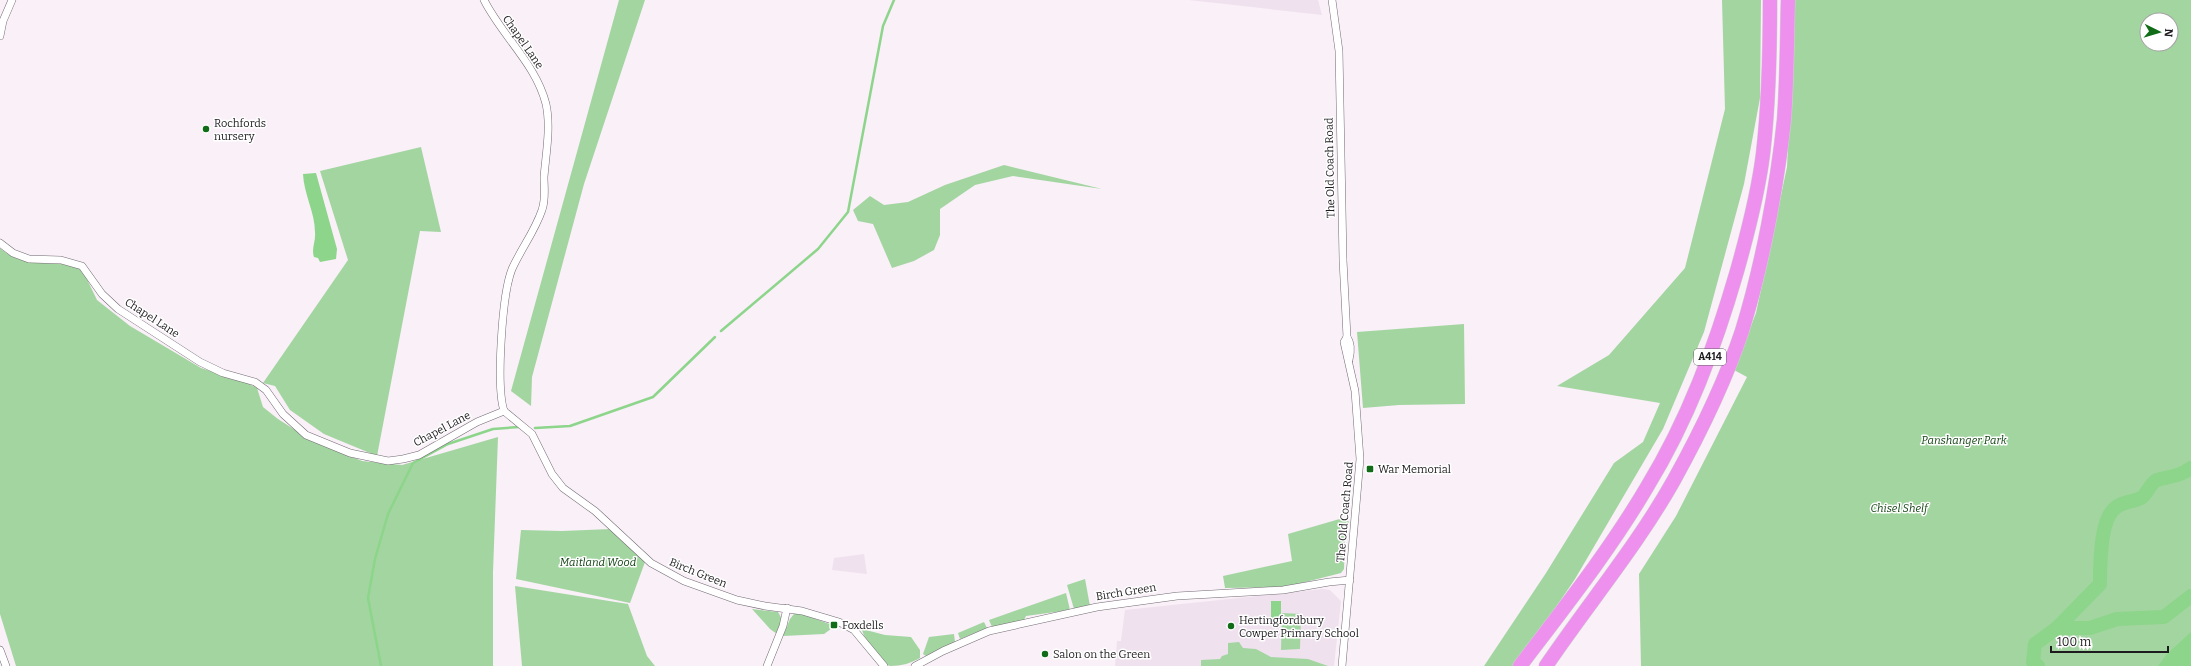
<svg xmlns="http://www.w3.org/2000/svg" width="2191" height="666" viewBox="0 0 2191 666" font-family="Bitter,serif">
	<rect width="100%" height="100%" fill="#f9f0f8"/>
	<g fill="#f0e1ef">
		<polygon points="1189,0 1318,0 1322,15"/>
		<polygon points="864,554 867,574 832,570 834,558"/>
		<polygon points="1323,589 1330,590 1341,601 1334,666 1115,666 1117,641 1121,641 1125,610"/>
	</g>
	<g fill="#a3d5a1" fill-rule="evenodd">
		<polygon points="619,0 645,0 584,184 532,377 531,406 511,391"/>
		<polygon points="1722,0 1761,0 1760,98 1744,184 1704,332 1663,429 1575,579 1516,666 1484,666 1546,573 1614,463 1643,442 1660,403 1557,386 1609,355 1685,268 1725,109"/>
		<path d="M1795,0H2191V666H1641L1639,574L1676,516L1747,377L1734,370L1756,313L1787,167ZM2147,20H2171V44H2147Z"/>
		<polygon points="421,147 441,232 420,231 377,456 324,434 290,410 275,386 263,383 348,260 320,171"/>
		<polygon points="1004,165 1102,189 1013,176 975,185 940,209 940,235 934,250 914,261 892,268 873,224 858,221 853,210 870,196 884,205 908,202 945,185"/>
		<path d="M0,248C19,265 38,262 61,264C68,264 76,267 82,269L97,300L130,326L201,368L245,382L257,388L263,407L278,419L306,437L362,461L402,465L498,437L493,572V666H16L0,614Z"/>
		<polygon points="1464,324 1465,404 1399,405 1363,408 1357,332"/>
		<polygon points="1343,518 1346,518 1349,522 1345,539 1344,569 1341,573 1286,587 1225,588 1223,576 1292,561 1288,534"/>
		<polygon points="611,529 645,562 630,603 516,579 521,530 562,531"/>
		<polygon points="1085,579 1090,606 1074,609 1067,585"/>
		<polygon points="515,586 628,604 647,656 655,666 522,666"/>
		<polygon points="1066,593 1070,610 1026,616 1024,620 992,627 989,620"/>
		<polygon points="752,609 778,612 782,619 777,634 770,629"/>
		<polygon points="1282,613 1301,614 1300,649 1281,650"/>
		<polygon points="794,614 802,614 835,626 824,634 783,636 790,619"/>
		<polygon points="984,622 987,628 960,639 958,633"/>
		<path d="M862,629L885,635L911,637L920,650V658C911,663 902,666 890,666C883,664 862,637 862,629Z"/>
		<polygon points="954,634 955,642 926,656 923,654 929,637"/>
		<polygon points="1239,642 1243,648 1256,649 1271,657 1308,659 1328,666 1201,666 1201,660 1220,659 1222,656 1228,654 1228,643"/>
	</g>
	<g fill="#8cd58a">
		<path d="M316,173L337,249L336,259L320,262L318,258L314,257C311,248 316,242 315,232C315,212 304,195 303,174Z"/>
		<rect x="1271" y="601" width="10" height="22"/>
		<polygon points="2191,632 2191,666 2158,666 2167,654"/>
	</g>
	<g fill="none" stroke-linecap="round" stroke-linejoin="round">
		<g stroke="#8cd58a" stroke-width="2.5">
			<polyline points="721,331 818,249 848,212 883,26 894,0"/>
			<polyline points="535,428 570,426 653,397 715,337"/>
			<polyline points="381,666 368,598 375,559 388,514 413,463 448,444 493,429 519,427"/>
		</g>
		<g stroke="#8cd58a" stroke-width="14">
			<path d="M2057,628L2100,584C2100,567 2100,523 2113,510C2121,501 2131,503 2141,498C2147,495 2150,483 2157,480C2171,476 2178,477 2191,468"/>
			<polyline points="2038,666 2033,662 2035,644 2057,628 2090,628 2117,619 2164,617 2191,596"/>
		</g>
		<defs>
			<g id="street">
				<path d="M484,0C502,36 536,64 546,104C551,127 546,153 544,177C544,187 546,199 542,210C535,231 521,249 512,269C502,294 496,386 504,411"/>
				<polyline points="1332,0 1339,51 1343,260 1347,337 1344,342 1355,391 1360,459 1342,666"/>
				<polyline points="0,36 3,21 12,0"/>
				<polyline points="0,243 13,253 29,259 61,260 82,266 102,294 118,309 200,362 223,373 255,382 266,390 283,414 306,435 350,453 388,461 403,459 419,455 477,422 504,411"/>
				<path d="M1347,337C1352,344 1351,352 1349,360"/>
				<polyline points="504,411 532,434 552,474 563,488 595,511 651,563 684,581 737,600 765,606 802,611 839,622 854,630 884,666"/>
				<polyline points="0,650 6,666"/>
				<polyline points="767,666 783,626 787,608"/>
				<polyline points="915,666 943,651 989,631 1097,607 1177,596 1283,590 1329,582 1350,580"/>
			</g>
			<g id="highway">
				<path d="M1520,666C1564,608 1610,550 1647,487C1688,420 1715,347 1737,271C1748,232 1758,194 1763,154C1769,102 1770,51 1770,0"/>
				<path d="M1546,666C1588,604 1637,546 1674,480C1700,433 1725,382 1742,331C1762,266 1777,188 1784,120C1787,80 1787,40 1788,0"/>
			</g>
		</defs>
		<use href="#street" stroke="#726b72" stroke-width="8"/>
		<use href="#highway" stroke="#d2d1d2" stroke-width="15"/>
		<use href="#street" stroke="#fff" stroke-width="7"/>
		<use href="#highway" stroke="#ee90ee" stroke-width="14"/>
	</g>
	<g fill="#106c17" stroke="#fff" stroke-width="1.5">
		<circle cx="206" cy="129" r="4"/>
		<rect x="1366" y="465" width="8" height="8" rx="2"/>
		<rect x="830" y="621" width="8" height="8" rx="2"/>
		<circle cx="1231" cy="626" r="4"/>
		<circle cx="1045" cy="654" r="4"/>
	</g>
	<g text-anchor="middle" dominant-baseline="central" stroke-width="3" stroke-linejoin="round" paint-order="stroke">
		<rect fill="#fff" stroke="#625f62" stroke-width="1" x="1694" y="349" width="32" height="16" rx="3"/>
		<g font-size="10" font-weight="bold" fill="#1e1b1e">
			<text x="1710" y="357">A414</text>
		</g>
		<g font-size="11" fill="#1e1b1e" stroke="#fff">
			<text transform="translate(523 42) rotate(55)">Chapel Lane</text>
			<text transform="translate(1330 168) rotate(-91)">The Old Coach Road</text>
			<text transform="translate(152 318) rotate(33)">Chapel Lane</text>
			<text transform="translate(442 429) rotate(-28)">Chapel Lane</text>
			<text transform="translate(1345 512) rotate(-85)">The Old Coach Road</text>
			<text transform="translate(698 573) rotate(22)">Birch Green</text>
			<text transform="translate(1126 592) rotate(-9)">Birch Green</text>
		</g>
		<g font-size="11" fill="#1e1b1e" stroke="#fff" text-anchor="start">
			<text x="214" y="123">Rochfords<tspan x="214" dy="13">nursery</tspan></text>
			<text x="1378" y="469">War Memorial</text>
			<text x="1239" y="620">Hertingfordbury<tspan x="1239" dy="13">Cowper Primary School</tspan></text>
			<text x="842" y="625">Foxdells</text>
			<text x="1053" y="654">Salon on the Green</text>
		</g>
		<g font-size="11" font-style="italic" fill="#104211" stroke="#fff">
			<text x="1964" y="440">Panshanger Park</text>
			<text x="1899" y="508">Chisel Shelf</text>
			<text x="598" y="562">Maitland Wood</text>
		</g>
	</g>
	<g transform="translate(2159 32) rotate(95)"><circle r="19" fill="#ffffff" stroke="#a5a4a5"/>
	<path d="M0-3L7 15L0 10L-7 15Z" fill="#106c17"/>
	<text y="-6" font-size="11" font-weight="bold" text-anchor="middle" fill="#1e1b1e">N</text>
	</g>
	<path d="M2051 646v6h117v-6" fill="none" stroke="#1e1b1e" stroke-width="2"/>
	<text x="2057" y="646" font-size="12" fill="#1e1b1e" stroke="#ffffff" stroke-width="3" paint-order="stroke">100 m</text>
</svg>
